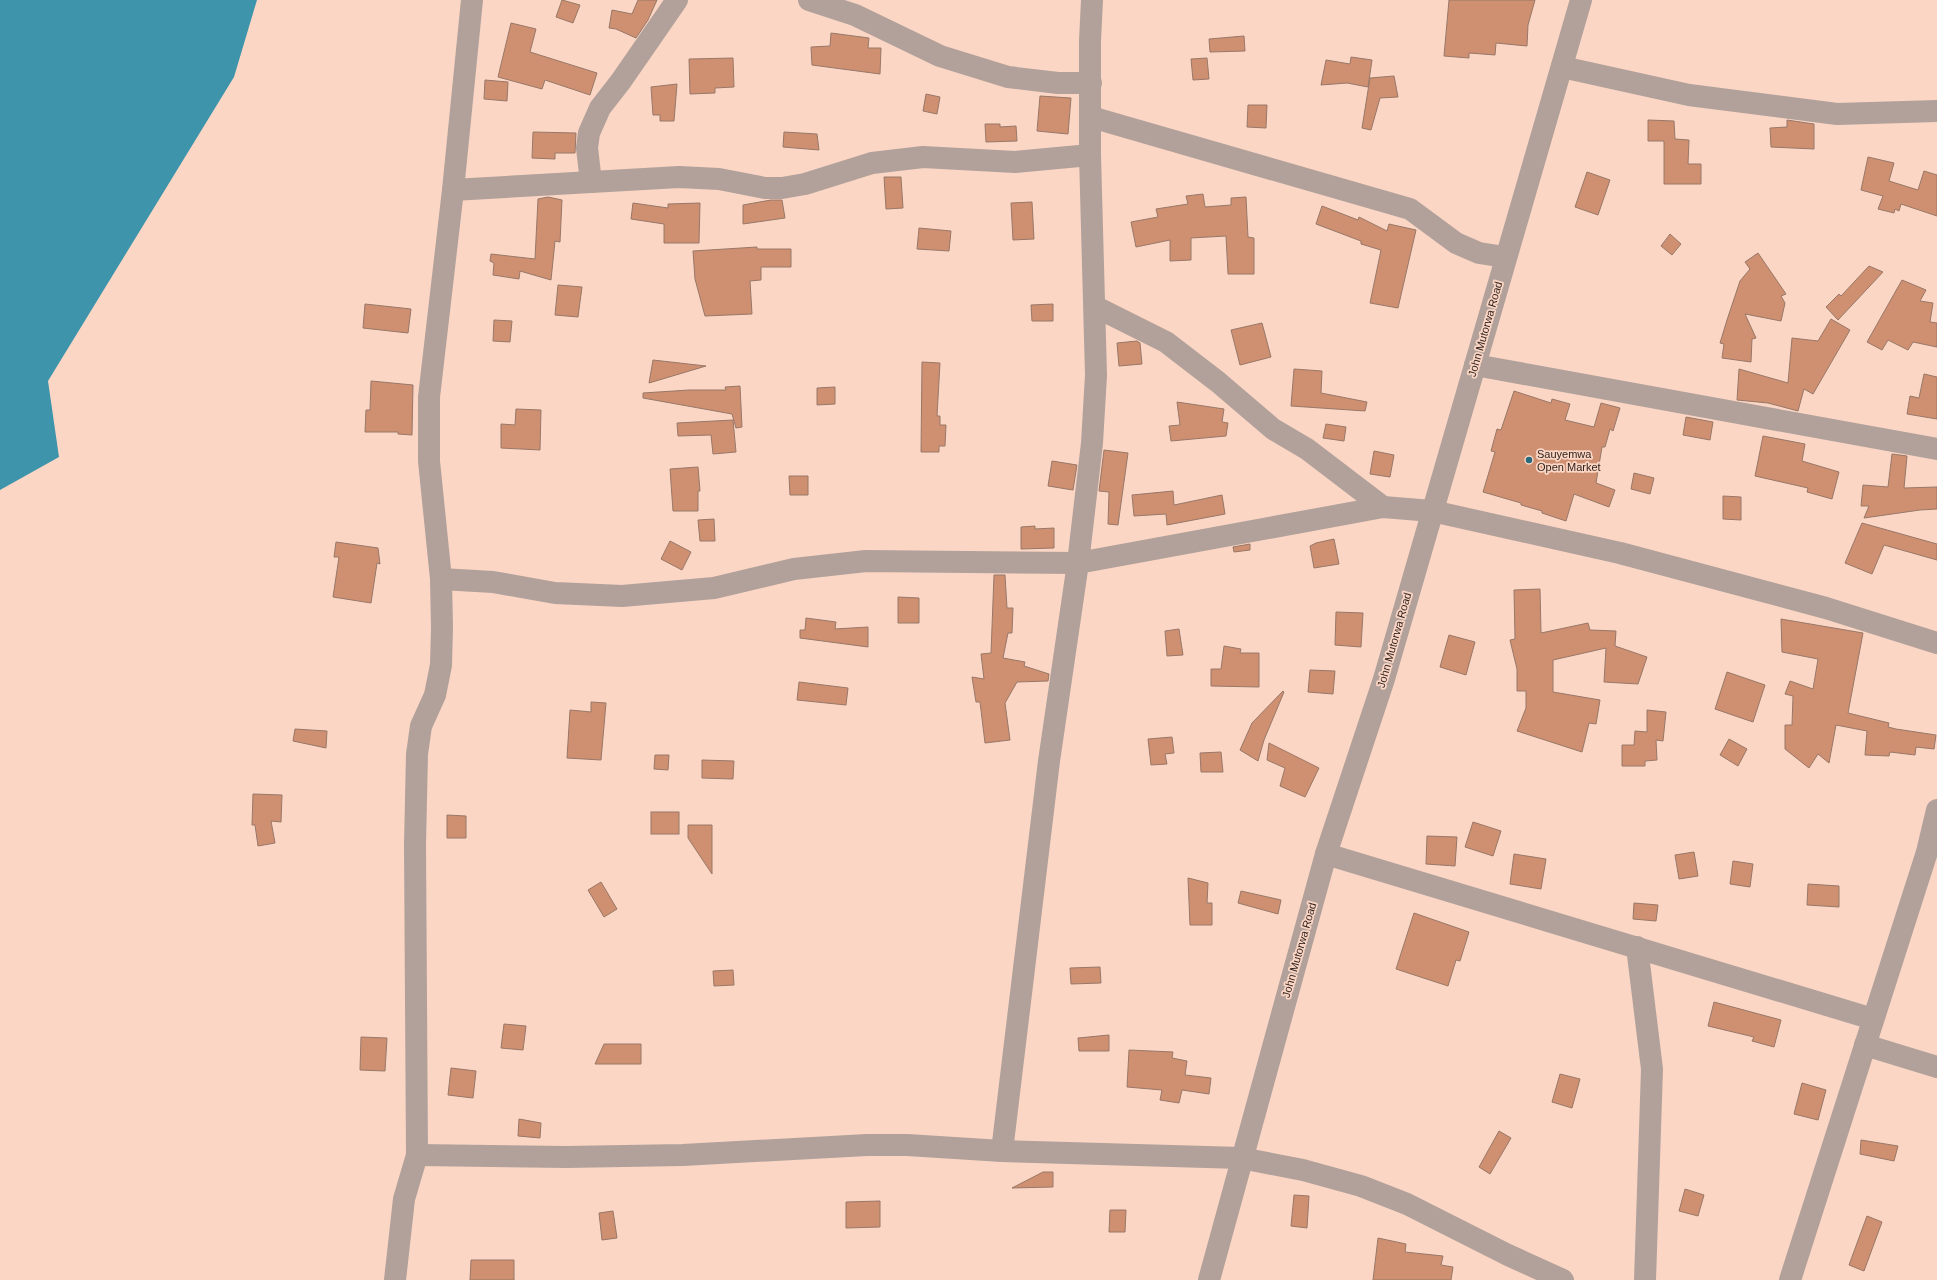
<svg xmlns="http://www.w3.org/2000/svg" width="1937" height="1280" viewBox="0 0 1937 1280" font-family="Helvetica,sans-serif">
	<rect width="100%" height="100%" fill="#fbd6c5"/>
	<polygon fill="#3e95ab" points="0,0 257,0 234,77 48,381 59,457 0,490"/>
	<g fill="#cf8f71" stroke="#987868">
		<polygon points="562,0 580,5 573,23 556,17"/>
		<polygon points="638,0 657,0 648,20 636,38 616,29 609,28 612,10 632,14"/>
		<polygon points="1449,0 1535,0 1528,25 1527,46 1496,43 1495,55 1469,53 1469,58 1444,56"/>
		<polygon points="511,23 536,29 530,52 597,73 590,95 545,80 542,89 498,77"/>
		<polygon points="831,33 869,38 868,48 881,48 880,74 812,65 811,47 830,46"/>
		<polygon points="1244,36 1245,51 1210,52 1209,39"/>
		<polygon points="1351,57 1372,60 1368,87 1347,83 1321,85 1326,60 1350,64"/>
		<polygon points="733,58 734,87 715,88 715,93 690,94 689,59"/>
		<polygon points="1207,58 1209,79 1193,80 1191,59"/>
		<polygon points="1394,76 1398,97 1380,98 1371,130 1362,128 1370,78"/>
		<polygon points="485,80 508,82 507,101 484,99"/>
		<polygon points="677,84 674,121 660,121 660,115 653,115 651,87"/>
		<polygon points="926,94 940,97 937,114 923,111"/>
		<polygon points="1040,96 1071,98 1068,134 1037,131"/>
		<polygon points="1248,105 1267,105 1266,128 1247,127"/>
		<polygon points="1648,120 1674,121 1675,139 1689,140 1688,164 1701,164 1701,184 1664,184 1664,141 1648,141"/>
		<polygon points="1787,120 1814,124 1814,149 1771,147 1770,128 1787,127"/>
		<polygon points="985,124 1000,124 1000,127 1016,126 1017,141 986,142"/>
		<polygon points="533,132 576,133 575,153 555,153 555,159 532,158"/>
		<polygon points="784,132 817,134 819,150 783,147"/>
		<polygon points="1868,157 1894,163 1889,181 1918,190 1924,171 1937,175 1937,216 1901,204 1899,211 1895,209 1894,213 1878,209 1883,196 1861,190"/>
		<polygon points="1587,172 1610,180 1598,215 1575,207"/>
		<polygon points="884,177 901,177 903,208 886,209"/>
		<polygon points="1203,194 1205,207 1231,205 1231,198 1246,197 1248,237 1254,238 1254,274 1228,274 1226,236 1191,238 1191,260 1170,261 1170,240 1136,247 1131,222 1158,217 1156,209 1188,204 1186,196"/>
		<polygon points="548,197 562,200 560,242 555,241 551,280 520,271 519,279 493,275 494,263 490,261 491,254 535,259 538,199"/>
		<polygon points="771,200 782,200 785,218 743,224 743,205"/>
		<polygon points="1032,202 1034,239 1013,240 1011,203"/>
		<polygon points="633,203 668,208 668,204 700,203 699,243 664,243 664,224 631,219"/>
		<polygon points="1322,206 1358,220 1359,217 1387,231 1389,224 1416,230 1398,308 1370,303 1381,250 1361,244 1361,241 1316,224"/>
		<polygon points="919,228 951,231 949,251 917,249"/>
		<polygon points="1670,234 1681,244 1672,255 1661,246"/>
		<polygon points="757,247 757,249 791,249 791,267 761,267 761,280 750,281 752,314 705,316 695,279 693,251"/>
		<polygon points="1758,253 1786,294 1781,296 1785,303 1781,321 1745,314 1756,338 1752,339 1751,362 1722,358 1724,344 1720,343 1727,320 1740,281 1750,269 1745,262"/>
		<polygon points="1869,266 1883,272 1838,320 1826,307 1839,294 1841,296"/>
		<polygon points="1902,280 1926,290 1920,301 1933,303 1930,322 1937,323 1937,347 1913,342 1908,350 1888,340 1882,350 1867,342"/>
		<polygon points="558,285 582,287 578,317 555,315"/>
		<polygon points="365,304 411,309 408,333 363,328"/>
		<polygon points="1053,304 1053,321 1032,321 1031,305"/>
		<polygon points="1831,319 1850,330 1813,394 1804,389 1798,411 1768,403 1737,400 1739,369 1788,383 1792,338 1818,341"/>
		<polygon points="494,320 512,321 510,342 493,341"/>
		<polygon points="1262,323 1271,357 1240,365 1231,330"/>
		<polygon points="1137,341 1140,343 1142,364 1119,366 1117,343"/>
		<polygon points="653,360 706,366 649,383"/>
		<polygon points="922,362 940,363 937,416 940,416 940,425 946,425 945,446 939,446 939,452 921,452"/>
		<polygon points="1294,369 1322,371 1321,393 1367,402 1365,411 1291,406"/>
		<polygon points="1924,374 1937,377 1937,419 1907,414 1910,396 1919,398"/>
		<polygon points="371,381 413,385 412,435 398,434 398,432 365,432 366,410 370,410"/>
		<polygon points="740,386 742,427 736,428 732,414 643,398 643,393 689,390 726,390 725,387"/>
		<polygon points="835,387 835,404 817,405 817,388"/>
		<polygon points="1514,391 1551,403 1552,399 1570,404 1565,420 1594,427 1601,403 1620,408 1613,431 1610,429 1605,447 1602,447 1596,483 1615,490 1609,507 1574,494 1566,521 1542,513 1542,511 1521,505 1521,503 1483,492 1495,452 1491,451 1497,429 1501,430"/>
		<polygon points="1177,402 1224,409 1222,422 1228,423 1226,436 1171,441 1169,426 1180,425"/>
		<polygon points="516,409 541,410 540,450 501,448 501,424 515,425"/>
		<polygon points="1686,417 1713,422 1710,440 1683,435"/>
		<polygon points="733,420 736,452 713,454 711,435 678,436 677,423"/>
		<polygon points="1326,424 1346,427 1344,441 1323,438"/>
		<polygon points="1763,436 1805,444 1802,461 1839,472 1832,499 1807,492 1808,488 1755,476"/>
		<polygon points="1104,450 1128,453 1118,525 1108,524 1109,492 1099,491"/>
		<polygon points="1374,451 1394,455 1390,477 1370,474"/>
		<polygon points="1892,454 1907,456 1904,488 1937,487 1937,509 1920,510 1864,518 1869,506 1861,506 1863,485 1888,487"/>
		<polygon points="1052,461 1077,465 1073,490 1048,486"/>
		<polygon points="698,467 700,491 698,491 698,511 673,511 670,469"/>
		<polygon points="1634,473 1654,478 1650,494 1631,489"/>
		<polygon points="789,476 808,476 808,495 790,495"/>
		<polygon points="1173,491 1174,505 1222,495 1225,514 1167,525 1166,514 1134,516 1132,495"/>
		<polygon points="1723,496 1741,497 1741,520 1723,519"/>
		<polygon points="714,519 715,541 700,541 698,520"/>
		<polygon points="1862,523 1937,544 1937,560 1884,545 1872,574 1845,563"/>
		<polygon points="1035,526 1035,529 1054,528 1054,548 1021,549 1021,527"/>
		<polygon points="1334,539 1339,564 1314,568 1310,546 1316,543"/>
		<polygon points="670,541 691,552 682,570 661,559"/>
		<polygon points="336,542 378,548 380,564 377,563 371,603 333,597 339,557 334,557"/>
		<polygon points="1250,544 1250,550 1234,552 1233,547"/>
		<polygon points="994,575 1005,575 1007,608 1013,608 1012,633 1008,633 1003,658 1025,662 1024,666 1049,674 1048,681 1017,682 1005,703 1010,740 985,743 980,702 976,702 972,677 984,679 981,654 991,653"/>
		<polygon points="1540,589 1541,633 1588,623 1590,630 1616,631 1615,646 1647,657 1638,684 1604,682 1606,648 1553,660 1553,692 1600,700 1596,724 1589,723 1582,752 1517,731 1526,708 1526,691 1517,691 1517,669 1510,640 1515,639 1514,590"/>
		<polygon points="898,597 919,598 919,623 898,623"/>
		<polygon points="1336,612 1363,613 1361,647 1335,645"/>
		<polygon points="806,618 836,622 835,629 868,627 868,647 800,638 800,630 805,630"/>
		<polygon points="1781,619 1863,633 1848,713 1889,723 1888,727 1896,729 1936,735 1934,749 1916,747 1915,755 1890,752 1889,756 1865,755 1867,731 1836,725 1829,763 1818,754 1809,768 1785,749 1785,725 1792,725 1793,696 1785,694 1790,681 1813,689 1818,659 1782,652"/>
		<polygon points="1179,629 1183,655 1167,656 1165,631"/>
		<polygon points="1449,635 1475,642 1466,675 1440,667"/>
		<polygon points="1224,646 1241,649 1240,653 1259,653 1259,687 1211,686 1211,669 1221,669"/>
		<polygon points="1310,670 1335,671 1333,694 1308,692"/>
		<polygon points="1727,672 1765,685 1753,722 1715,709"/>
		<polygon points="799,682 848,688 846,705 797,700"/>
		<polygon points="1283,691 1284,692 1264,740 1258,761 1240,750 1252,723"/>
		<polygon points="591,702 606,703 601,760 567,758 570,710 591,712"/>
		<polygon points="1647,710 1666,712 1663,741 1656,740 1657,760 1645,761 1645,766 1622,766 1622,745 1634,745 1635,731 1647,732"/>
		<polygon points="295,729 327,731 326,748 293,741"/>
		<polygon points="1172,737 1174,753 1165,754 1167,764 1151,765 1148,739"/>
		<polygon points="1729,739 1747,749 1738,766 1720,755"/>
		<polygon points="1269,743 1319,768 1305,797 1280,786 1285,768 1267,760"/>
		<polygon points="1221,752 1223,772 1201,772 1200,753"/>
		<polygon points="655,755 669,755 668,770 654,769"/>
		<polygon points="702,760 734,761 733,779 702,778"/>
		<polygon points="253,794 282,795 281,822 271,821 275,843 258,846 255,825 252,825"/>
		<rect x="651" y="812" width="28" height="22"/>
		<polygon points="447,815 466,816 466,838 447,838"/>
		<polygon points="1473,822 1501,831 1493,856 1465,847"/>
		<polygon points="688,825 712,825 712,874 688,838"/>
		<polygon points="1427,836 1457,837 1455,866 1426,864"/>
		<polygon points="1694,852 1698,876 1679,879 1675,855"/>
		<polygon points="1514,854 1546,859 1541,889 1510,884"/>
		<polygon points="1733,861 1753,864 1750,887 1730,884"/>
		<polygon points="1188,878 1208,883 1207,903 1212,903 1212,925 1190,925"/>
		<polygon points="601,882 617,909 604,917 588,890"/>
		<polygon points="1808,884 1839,886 1839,907 1807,905"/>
		<polygon points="1241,891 1281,900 1278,914 1238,903"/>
		<polygon points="1634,903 1658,905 1656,921 1633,919"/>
		<polygon points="1414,913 1469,932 1460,961 1456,960 1448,986 1396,969"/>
		<polygon points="1100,967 1101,983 1071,984 1070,968"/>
		<polygon points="733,970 734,985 714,986 713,971"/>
		<polygon points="1714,1002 1781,1020 1774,1047 1752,1041 1754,1037 1708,1026"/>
		<polygon points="504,1024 526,1026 523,1050 501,1048"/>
		<polygon points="1109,1035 1109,1051 1079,1051 1078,1038"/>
		<polygon points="361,1037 387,1038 385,1071 360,1070"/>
		<polygon points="604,1044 641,1044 641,1064 595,1064"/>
		<polygon points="1129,1050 1173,1052 1172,1058 1187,1061 1185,1075 1211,1078 1209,1094 1182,1090 1179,1103 1160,1100 1162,1090 1127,1087"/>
		<polygon points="451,1068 476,1071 473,1098 448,1095"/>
		<polygon points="1560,1074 1580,1079 1572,1108 1552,1102"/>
		<polygon points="1802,1083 1826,1090 1818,1120 1794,1114"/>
		<polygon points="519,1119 541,1123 540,1138 518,1136"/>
		<polygon points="1499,1131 1511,1138 1490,1174 1479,1167"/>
		<polygon points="1861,1140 1898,1146 1894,1161 1860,1154"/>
		<polygon points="1043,1172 1053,1172 1053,1187 1012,1188"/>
		<polygon points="1685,1189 1704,1195 1698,1216 1679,1211"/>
		<polygon points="1294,1195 1309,1196 1307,1228 1291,1226"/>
		<polygon points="880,1201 880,1227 846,1228 846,1202"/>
		<polygon points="1110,1210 1126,1210 1125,1232 1109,1232"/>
		<polygon points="613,1211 617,1238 602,1240 599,1213"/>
		<polygon points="1867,1216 1882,1222 1864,1271 1849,1265"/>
		<polygon points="1378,1238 1406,1244 1405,1252 1443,1256 1441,1265 1453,1267 1451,1280 1373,1280"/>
		<polygon points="471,1260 514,1260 514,1280 470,1280"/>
	</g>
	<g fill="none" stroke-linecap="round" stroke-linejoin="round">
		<g stroke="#b1a19a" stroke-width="22">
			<polyline points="809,0 855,15 940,56 1008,77 1058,83 1091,83"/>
			<polyline points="1562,67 1689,95 1837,114 1937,111"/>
			<polyline points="1091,117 1410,209 1456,243 1479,253 1505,257"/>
			<polyline points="591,182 587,148 589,133 600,108 621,81 677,0"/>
			<polyline points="453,190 679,177 719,179 765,188 782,188 805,184 872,163 923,157 1015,162 1090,155"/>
			<polyline points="1096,307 1166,342 1218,382 1273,429 1307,449 1383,507"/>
			<polyline points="1475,365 1937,449"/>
			<polyline points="441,579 493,582 555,593 622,596 714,588 794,569 866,561 1078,563 1383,507 1432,511 1620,553 1826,608 1937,643"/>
			<polyline points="1326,854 1873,1019"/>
			<polyline points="1637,947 1652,1069 1645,1280"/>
			<polyline points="1865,1045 1937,1067"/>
			<polyline points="1002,1151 1049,761 1078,563 1092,443 1096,375 1090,155 1090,41 1092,0"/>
			<polyline points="417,1155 566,1157 683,1155 867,1145 907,1145 1002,1151 1241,1158 1303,1170 1361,1186 1407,1204 1508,1255 1563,1280"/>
			<polyline points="395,1280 404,1199 417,1155 415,845 417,754 421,726 435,695 441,665 442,627 441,579 429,461 429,397 453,190 472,0"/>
			<polyline points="1209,1280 1326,854 1384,679 1581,0"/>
			<polyline points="1790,1280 1927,852 1937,810"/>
		</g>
	</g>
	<circle fill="#266a7b" stroke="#fbd6c5" stroke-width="1.5" cx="1529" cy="460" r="4"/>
	<g text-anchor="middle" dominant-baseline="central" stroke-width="3.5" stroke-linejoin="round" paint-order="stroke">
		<g font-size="11" fill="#2b1e18" stroke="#fbd6c5">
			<text transform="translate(1485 329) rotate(-74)">John Mutorwa Road</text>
			<text transform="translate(1394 640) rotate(-74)">John Mutorwa Road</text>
			<text transform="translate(1299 950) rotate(-74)">John Mutorwa Road</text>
		</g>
		<g font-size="11" fill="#2b1e18" stroke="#fbd6c5" text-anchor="start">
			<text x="1537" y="454">Sauyemwa<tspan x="1537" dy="13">Open Market</tspan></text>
		</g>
	</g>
</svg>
